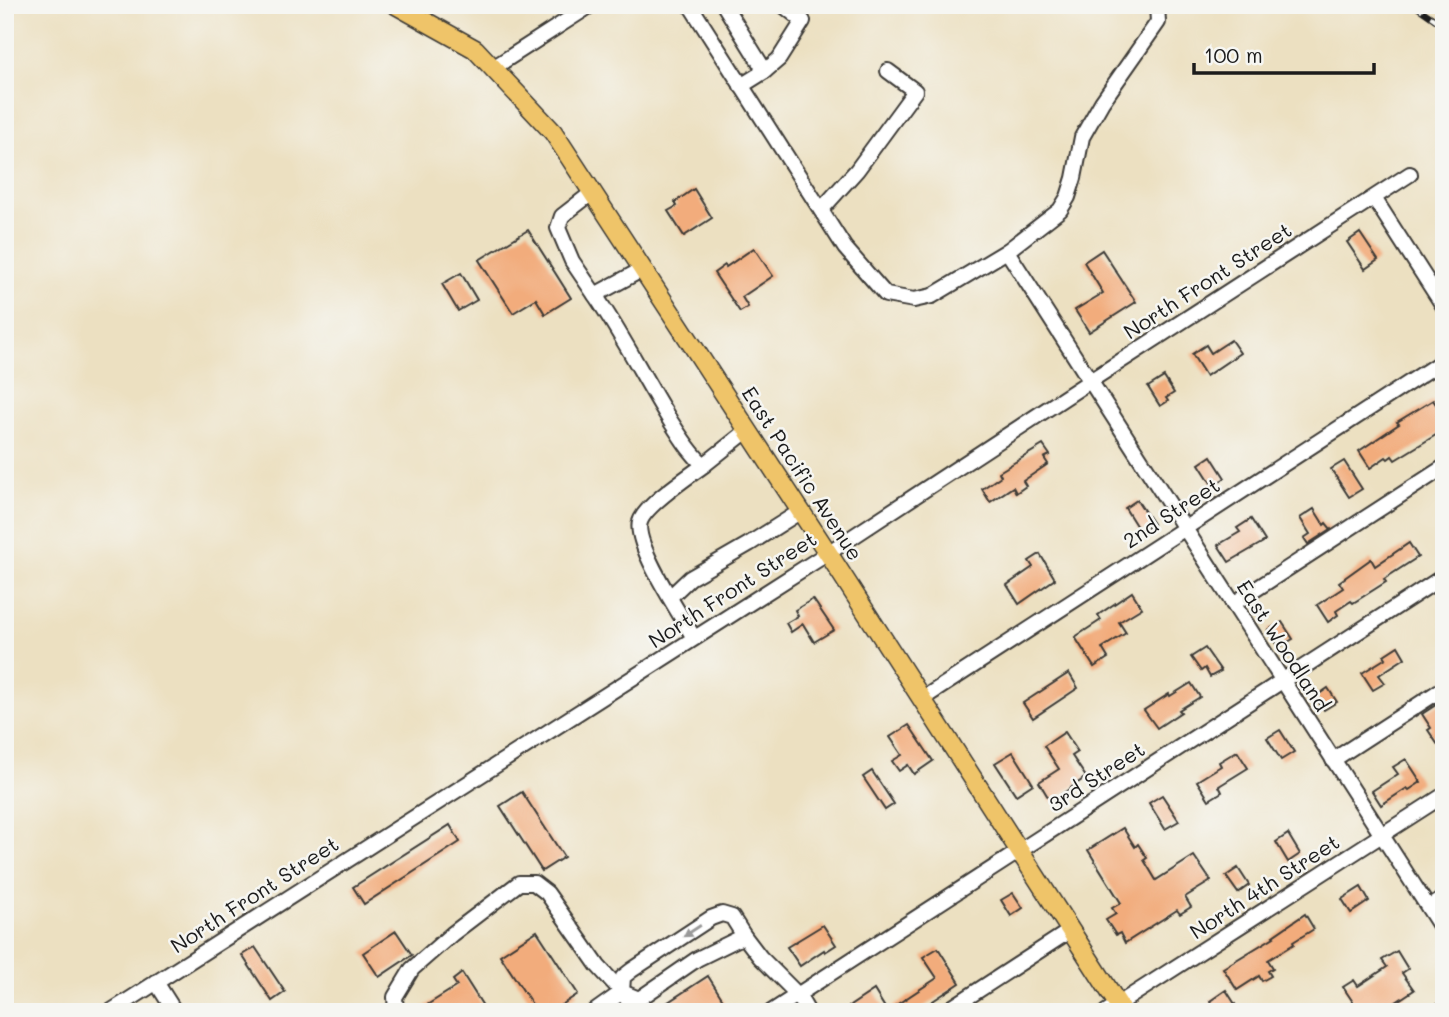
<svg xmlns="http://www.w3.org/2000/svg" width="1449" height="1017" viewBox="0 0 1449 1017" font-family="Mali,sans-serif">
	<rect width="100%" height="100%" fill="#f6f6f2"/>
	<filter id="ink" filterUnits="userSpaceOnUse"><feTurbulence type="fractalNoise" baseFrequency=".0143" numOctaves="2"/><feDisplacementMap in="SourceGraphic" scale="14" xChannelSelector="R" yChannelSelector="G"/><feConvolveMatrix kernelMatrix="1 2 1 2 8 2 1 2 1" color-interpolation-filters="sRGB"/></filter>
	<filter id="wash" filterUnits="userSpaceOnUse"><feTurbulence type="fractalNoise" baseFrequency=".00686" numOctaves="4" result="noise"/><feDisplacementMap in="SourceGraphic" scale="28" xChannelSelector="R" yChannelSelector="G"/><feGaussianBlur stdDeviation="1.57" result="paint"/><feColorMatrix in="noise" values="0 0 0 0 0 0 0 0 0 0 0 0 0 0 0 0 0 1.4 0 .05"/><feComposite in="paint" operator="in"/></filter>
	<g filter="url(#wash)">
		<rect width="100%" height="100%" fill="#ece0c1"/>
		<g id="blocks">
			<g fill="#f2ac7c">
				<polygon points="694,189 712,218 684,236 668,211 677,206 675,202"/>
				<polygon points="528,230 571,298 545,314 536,299 513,313 479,260"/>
				<polygon points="1360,233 1378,260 1365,269 1347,242"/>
				<polygon points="754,248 773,276 742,297 748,307 740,312 714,273 725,265 726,267"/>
				<polygon points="1102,250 1136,302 1089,332 1075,310 1103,293 1084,262"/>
				<polygon points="461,273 477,300 458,311 442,284"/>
				<polygon points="1231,340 1240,353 1206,376 1192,354 1206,345 1211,353"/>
				<polygon points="1164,377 1174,393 1166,398 1168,401 1160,406 1148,387"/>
				<polygon points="1433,400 1444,416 1444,430 1395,460 1392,456 1388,459 1386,457 1370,468 1359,451 1399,424 1397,422"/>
				<polygon points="1043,445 1050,455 1044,458 1048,464 1023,481 1026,486 1016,493 1013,487 990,502 982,489 1001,476 999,472"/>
				<polygon points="1211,456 1225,478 1213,486 1199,464"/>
				<polygon points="1344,461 1362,489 1349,497 1331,469"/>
				<polygon points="1137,500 1153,524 1140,532 1125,508"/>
				<polygon points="1314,509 1324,525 1326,523 1331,529 1308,544 1304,538 1310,534 1300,518"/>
				<polygon points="1251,519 1265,541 1229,562 1218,545 1240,532 1237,528"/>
				<polygon points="1409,543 1418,557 1384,579 1386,582 1353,603 1351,601 1336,611 1338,615 1328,622 1317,605 1343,588 1339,582 1371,559 1375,566"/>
				<polygon points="1040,554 1055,579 1019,604 1007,585 1033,567 1029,561"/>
				<polygon points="1132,592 1142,608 1119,622 1126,633 1102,648 1108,658 1094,667 1075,637 1101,620 1098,615"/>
				<polygon points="813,599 834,630 814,642 803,624 791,632 786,623 798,616 795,610"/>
				<polygon points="1282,622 1293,639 1279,647 1268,630"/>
				<polygon points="1398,646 1405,658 1379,675 1385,683 1373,690 1362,673 1386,658 1384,655"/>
				<polygon points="1205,648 1221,671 1210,677 1205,668 1201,671 1191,657"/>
				<polygon points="1069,673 1078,688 1033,718 1023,703"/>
				<polygon points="1191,683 1200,697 1179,710 1181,712 1157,728 1144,710 1169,694 1170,696"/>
				<polygon points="1328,688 1337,702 1324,710 1315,697"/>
				<polygon points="1439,703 1444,709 1444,754 1428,730 1431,728 1422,714"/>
				<polygon points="909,725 933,761 914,774 908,765 899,771 892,761 902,755 890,737"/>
				<polygon points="1280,730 1294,752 1281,760 1267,738"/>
				<polygon points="1065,732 1078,752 1072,756 1086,777 1051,802 1039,782 1059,769 1044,746"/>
				<polygon points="1237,751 1248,768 1219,786 1222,792 1209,800 1197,781 1221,766 1219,762"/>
				<polygon points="1013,752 1033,784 1016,795 995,763"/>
				<polygon points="1406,759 1421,782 1409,790 1407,788 1381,805 1372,791 1398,774 1393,767"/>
				<polygon points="872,771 894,804 885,810 863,777"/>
				<polygon points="522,792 564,857 542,871 500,806"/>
				<polygon points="1162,795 1179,821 1165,829 1149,803"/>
				<polygon points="450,825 460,842 364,904 353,887"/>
				<polygon points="1123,828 1135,847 1138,844 1147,858 1144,860 1156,880 1194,856 1211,881 1185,897 1191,907 1180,914 1177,910 1125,943 1120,933 1116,935 1106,920 1116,914 1112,908 1121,903 1088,850"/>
				<polygon points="1288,834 1300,854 1288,862 1276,842"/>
				<polygon points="1238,868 1249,885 1238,893 1226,876"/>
				<polygon points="1361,887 1369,901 1351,913 1342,899"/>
				<polygon points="1013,893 1023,908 1011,916 1001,900"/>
				<polygon points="1305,914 1314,929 1293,942 1294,944 1268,960 1273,968 1268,971 1271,976 1262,981 1259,976 1237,990 1223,968 1274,937 1273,936"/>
				<polygon points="823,925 836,945 825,952 824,950 800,966 787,947"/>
				<polygon points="396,931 412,955 379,977 363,953"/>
				<polygon points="537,931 578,994 551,1012 537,1012 500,955"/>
				<polygon points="255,947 285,992 272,1001 242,955"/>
				<polygon points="938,948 960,983 916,1012 841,1012 874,990 887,1011 937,978 923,957"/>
				<polygon points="1397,951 1408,969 1402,973 1414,990 1381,1012 1339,1012 1353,1002 1343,987 1354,980 1358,986 1387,967 1382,960"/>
				<polygon points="462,973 483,1006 475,1012 416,1012 457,986 453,980"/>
				<polygon points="708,976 725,1003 712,1012 653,1012"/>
				<polygon points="1226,990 1240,1012 1217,1012 1210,1001"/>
			</g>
		</g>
	</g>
	<g filter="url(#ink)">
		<use href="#blocks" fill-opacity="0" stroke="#3b3935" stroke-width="2"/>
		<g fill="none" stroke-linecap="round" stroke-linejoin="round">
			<defs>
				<g id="minor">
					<polyline points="690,5 845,248 886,295 914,300 932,296 1007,251 1060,210 1068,197 1074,178 1082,137 1102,102 1158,22 1157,5"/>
					<polyline points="724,5 765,71"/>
					<polyline points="493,68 591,5"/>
					<polyline points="741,86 765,71 779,59 803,21 783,5"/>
					<polyline points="593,192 562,216 558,228 572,261 595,295"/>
					<polyline points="1374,198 1444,307"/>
					<polyline points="821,210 857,170 915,91 888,71"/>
					<polyline points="1007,251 1444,932"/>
					<path d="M643,269L595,295C623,336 645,380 671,422C681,437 690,453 704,465L748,430"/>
					<polyline points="670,597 690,578 749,544 801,511"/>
					<polyline points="1233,604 1444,467"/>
					<path d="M694,638C682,617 633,544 640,522C645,505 688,477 704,465"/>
					<polyline points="922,699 1444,360"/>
					<polyline points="1333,760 1444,688"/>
					<polyline points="1429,908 1444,898"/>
					<polyline points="156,982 175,1012"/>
					<polyline points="622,992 623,977 632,970 711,918 722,914 732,917 744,936 760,957 798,995 808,1012"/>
					<polyline points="622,992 639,999 697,959 744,936"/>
					<polyline points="110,1012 828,553 1090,381 1410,174"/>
					<polyline points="396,1012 395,997 412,969 452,934 519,883 534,883 547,893 598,966 622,992 636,1012"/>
					<polyline points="594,1012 622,992"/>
					<polyline points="771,1012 1444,576"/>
					<polyline points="945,1012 1071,930"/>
					<polyline points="1106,1012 1444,795"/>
					<polyline points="1439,1012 1444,1009"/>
				</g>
				<polyline id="major" points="396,5 475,49 553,132 828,553 1123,1012"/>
			</defs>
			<use href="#minor" stroke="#3b3935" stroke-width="18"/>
			<use href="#major" stroke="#3b3935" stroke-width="21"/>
			<use href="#minor" stroke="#fff" stroke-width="14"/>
			<use href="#major" stroke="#efc469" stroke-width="18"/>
			<defs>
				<polyline id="rail" points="1414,5 1444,26"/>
			</defs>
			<use href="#rail" stroke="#1c1c1c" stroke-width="6"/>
			<use href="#rail" stroke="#f6f6f2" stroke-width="3.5" stroke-dasharray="10" stroke-linecap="butt"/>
		</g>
		<defs><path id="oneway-solid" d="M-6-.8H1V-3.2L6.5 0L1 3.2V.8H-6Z" transform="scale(1.75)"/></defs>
		<use fill="#999" href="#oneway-solid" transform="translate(692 931) rotate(147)"/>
	</g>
	<g text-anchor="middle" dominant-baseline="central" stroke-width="5" stroke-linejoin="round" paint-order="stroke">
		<g font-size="21" fill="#1c1c1c" stroke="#f6f6f2">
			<text transform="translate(1207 280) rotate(-33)">North Front Street</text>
			<text transform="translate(803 473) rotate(57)">East Pacific Avenue</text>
			<text transform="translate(1171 512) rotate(-33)">2nd Street</text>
			<text transform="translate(732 589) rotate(-33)">North Front Street</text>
			<text transform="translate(1284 645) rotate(57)">East Woodland</text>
			<text transform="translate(1096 776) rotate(-33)">3rd Street</text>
			<text transform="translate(1264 886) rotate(-33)">North 4th Street</text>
			<text transform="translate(254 894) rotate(-33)">North Front Street</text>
		</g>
	</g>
	<rect width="1449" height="1017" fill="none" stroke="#f6f6f2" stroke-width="28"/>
	<path d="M1194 63v10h180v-10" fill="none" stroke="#1c1c1c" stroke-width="3.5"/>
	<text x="1204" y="63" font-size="21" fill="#1c1c1c" stroke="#f6f6f2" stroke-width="5" paint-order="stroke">100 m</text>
</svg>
